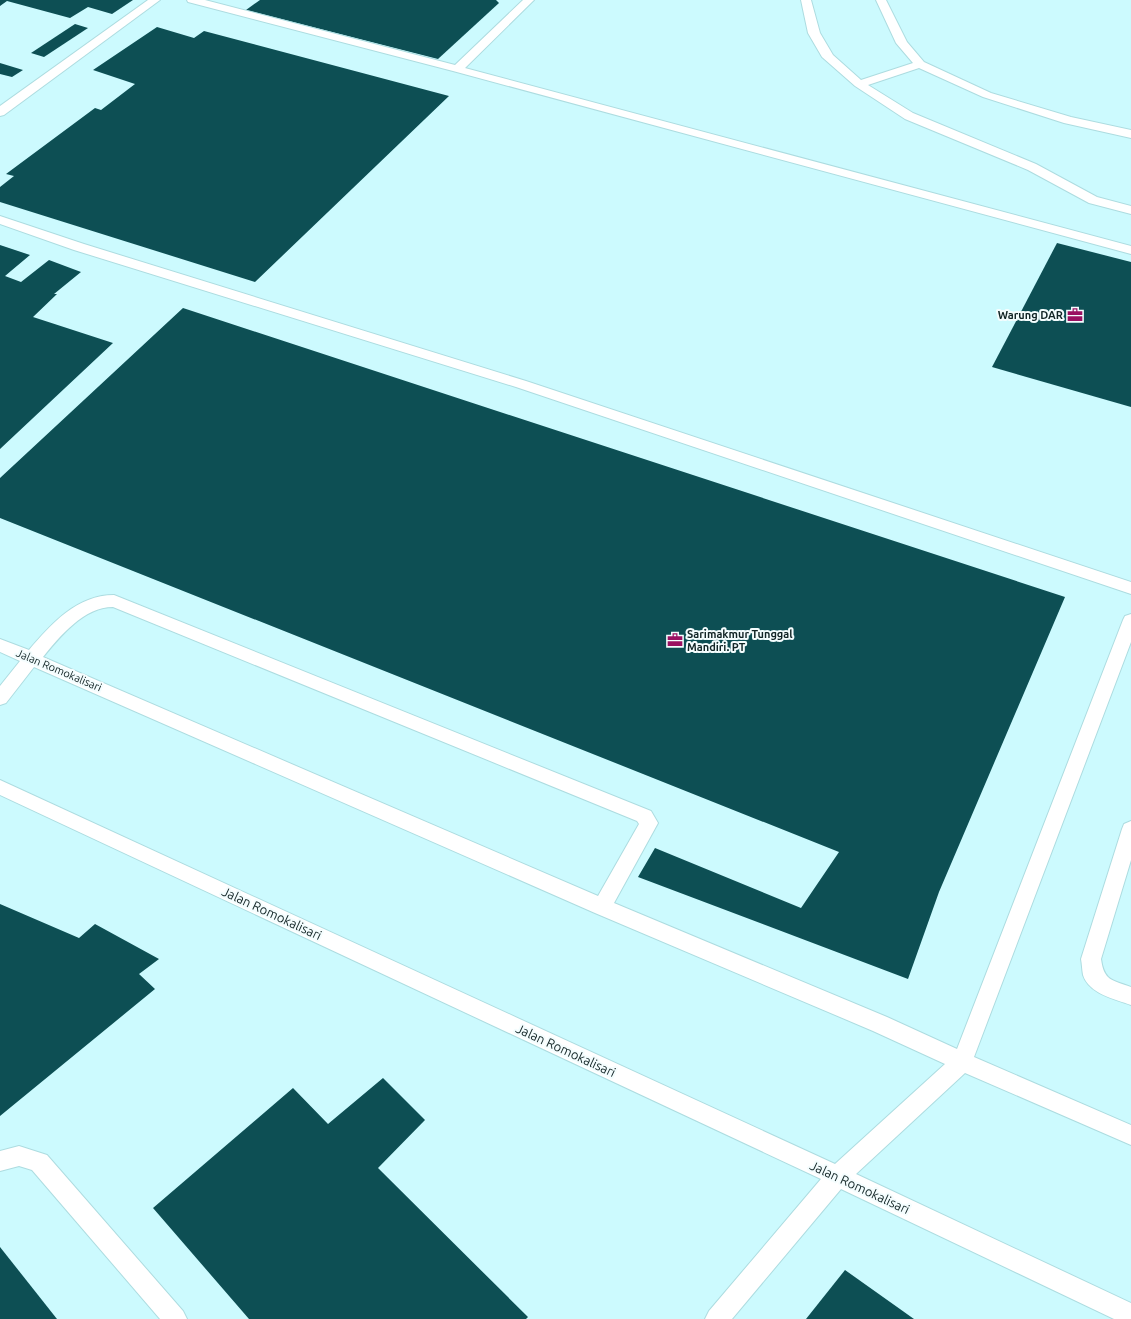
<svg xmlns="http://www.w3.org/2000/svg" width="1131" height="1319" viewBox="0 0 1131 1319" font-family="Ubuntu,sans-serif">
	<rect width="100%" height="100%" fill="#f4fdfe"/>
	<rect fill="#ccfafe" x="0" y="0" width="1131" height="1319"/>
	<g fill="#0d4f54">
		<polygon points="0,0 133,0 112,14 88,7 70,18 7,1 0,6"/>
		<polygon points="260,0 496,0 499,3 438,59 246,10"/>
		<polygon points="75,24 88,28 44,57 31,53"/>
		<polygon points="157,27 194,38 204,31 449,96 255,282 0,202 0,187 14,176 6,174 95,108 101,110 135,84 93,70"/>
		<polygon points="0,63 23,70 12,77 0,74"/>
		<polygon points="1057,243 1131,262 1131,407 992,367"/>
		<polygon points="0,245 30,255 5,276 21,282 49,260 81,272 54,294 57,294 33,317 113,343 0,449"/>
		<polygon points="183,308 1065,597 939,892 908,979 638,877 655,848 801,908 839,852 0,518 0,478"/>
		<polygon points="0,904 79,938 95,924 159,959 139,974 155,989 0,1116"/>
		<polygon points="383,1078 425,1120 378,1168 528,1317 526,1319 249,1319 153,1208 293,1088 328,1124"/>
		<polygon points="0,1247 57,1319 0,1319"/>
		<polygon points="845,1270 914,1319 806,1319"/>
	</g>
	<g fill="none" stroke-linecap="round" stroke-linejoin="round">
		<defs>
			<g id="service">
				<polygon points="148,0 160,0 4,115 0,116 0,106"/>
				<polygon points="187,0 205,0 455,65 523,0 534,0 465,68 1131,246 1131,254 453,71 188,2"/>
				<polygon points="801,0 811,0 820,33 833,55 861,80 913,63 896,43 876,0 886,0 907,42 924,62 991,93 1071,117 1131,130 1131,138 1064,123 983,97 919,68 868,85 913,113 1036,164 1097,197 1131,206 1131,214 1089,203 1028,170 905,119 855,86 822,57 808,33"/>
				<polygon points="0,216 84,244 526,381 1131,582 1131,594 516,387 74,250 0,224"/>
				<path d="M114,595L651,811L658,823L614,903L887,1017L957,1049L1123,620L1125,616L1131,614V642L974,1057L1131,1125V1145L965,1073L856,1174L1131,1303V1319H1114L841,1189L732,1319H705L709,1311L821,1179L0,795V780L835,1164L945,1064L873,1031L595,913L34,667L6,703L0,705V686L20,661L0,652V639L29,650C51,624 77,595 114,595ZM113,607L637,821L639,824L598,896L43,657C60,636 84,607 113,607Z"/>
				<path d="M1131,821V860L1101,959C1104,981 1112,980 1131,987V1005C1115,999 1089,994 1083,975C1082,970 1082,964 1081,959L1122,829L1124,824Z"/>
				<polygon points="19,1146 47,1155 183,1311 187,1319 160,1319 32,1170 19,1166 0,1171 0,1151"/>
			</g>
		</defs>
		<use href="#service" stroke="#addce0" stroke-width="2"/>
		<use href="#service" fill="#fff" fill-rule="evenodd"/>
	</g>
	<defs>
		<symbol id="office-bare" viewBox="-9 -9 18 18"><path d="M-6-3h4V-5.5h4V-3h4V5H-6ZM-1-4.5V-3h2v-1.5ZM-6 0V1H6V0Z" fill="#9a1061" stroke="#f4fdfe" stroke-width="2.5" paint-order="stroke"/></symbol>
	</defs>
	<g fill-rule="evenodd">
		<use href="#office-bare" x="1064" y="304" width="22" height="22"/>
		<use href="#office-bare" x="664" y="629" width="22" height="22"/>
	</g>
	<g text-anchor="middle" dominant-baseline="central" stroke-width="4" stroke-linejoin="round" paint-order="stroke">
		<g font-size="11" font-weight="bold" fill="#122526" stroke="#f4fdfe" text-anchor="end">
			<text x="1063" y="315">Warung DAR</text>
			<text x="687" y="634" text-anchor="start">Sarimakmur Tunggal<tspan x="687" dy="13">Mandiri. PT</tspan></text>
		</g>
		<g font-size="11" fill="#122526" stroke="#f4fdfe">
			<text transform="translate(59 670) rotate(23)">Jalan Romokalisari</text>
		</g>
		<g font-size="13" fill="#122526" stroke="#f4fdfe">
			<text transform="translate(272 913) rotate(25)">Jalan Romokalisari</text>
			<text transform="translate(566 1050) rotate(25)">Jalan Romokalisari</text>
			<text transform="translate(860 1187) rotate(25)">Jalan Romokalisari</text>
		</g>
	</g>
</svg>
